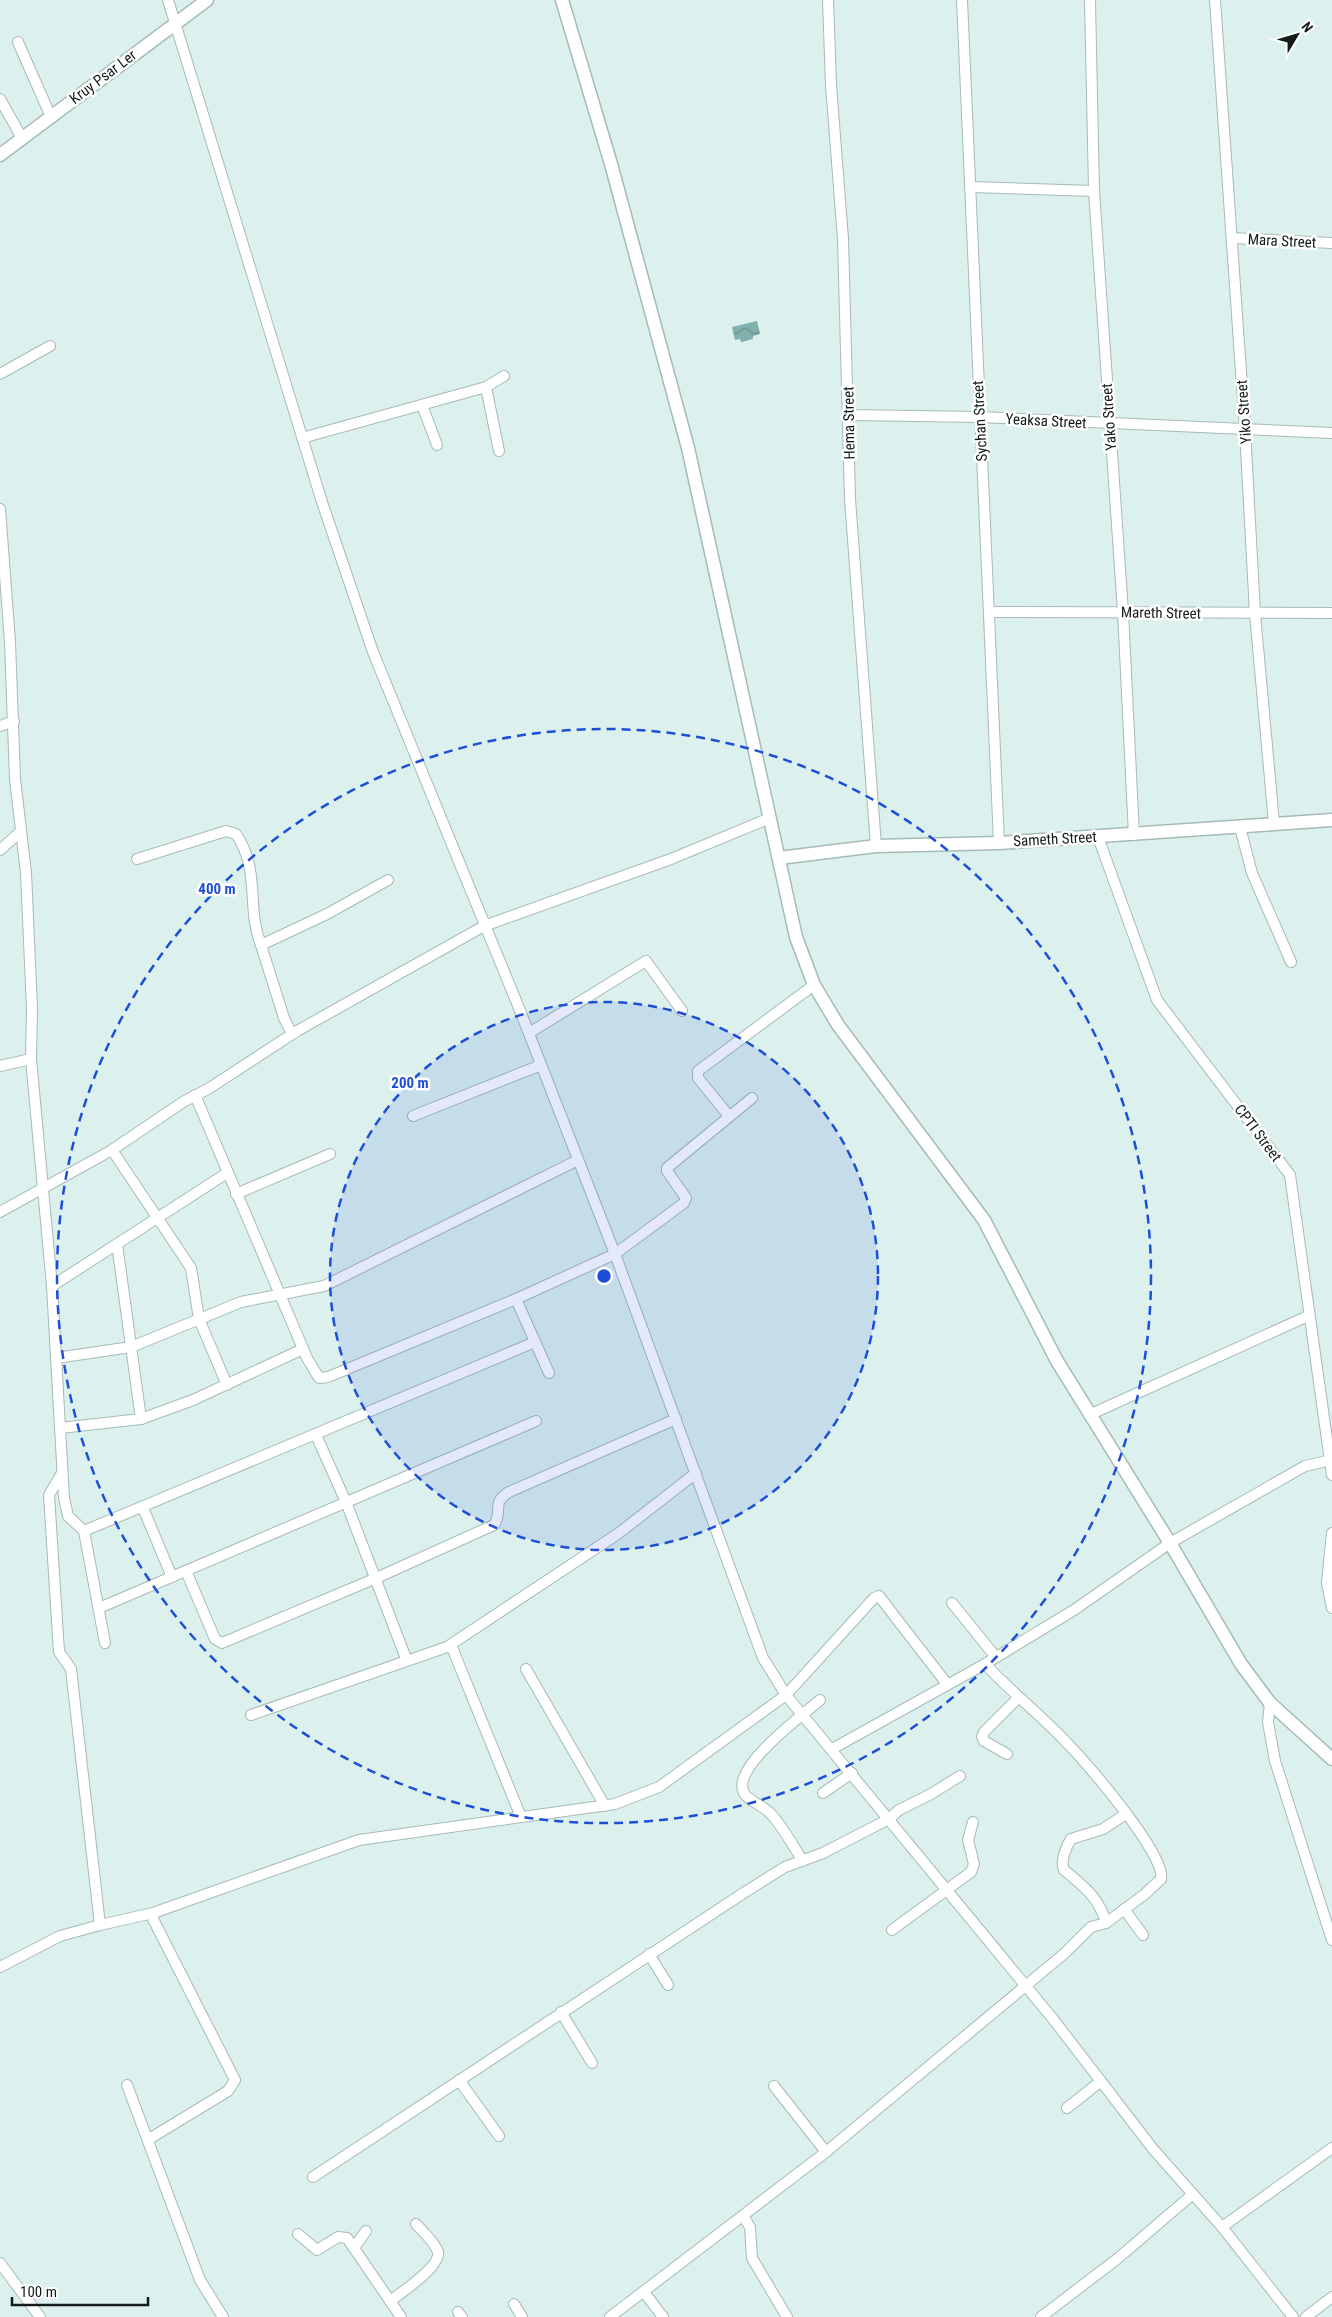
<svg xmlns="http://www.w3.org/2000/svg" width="1332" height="2317" viewBox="0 0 1332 2317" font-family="'Roboto Condensed',sans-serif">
	<defs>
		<pattern id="water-waves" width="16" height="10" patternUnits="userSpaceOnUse" patternTransform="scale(1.25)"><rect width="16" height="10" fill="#81b1ac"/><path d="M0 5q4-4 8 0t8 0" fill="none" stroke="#688f8b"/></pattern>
	</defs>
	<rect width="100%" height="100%" fill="#dcf1ee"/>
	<polygon fill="url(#water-waves)" points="757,321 760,334 753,336 753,339 741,342 740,339 735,340 732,327"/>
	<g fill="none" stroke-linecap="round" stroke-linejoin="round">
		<defs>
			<g id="minor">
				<polyline points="168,0 322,502 373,652 519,1008 615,1254 763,1658 786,1695 1053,2019 1153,2149 1222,2227 1293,2317"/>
				<polyline points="828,0 831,85 843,239 850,499 876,846"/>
				<polyline points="962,0 999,843"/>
				<polyline points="1090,0 1094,191 1123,612 1134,835"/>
				<polyline points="1215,0 1245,429 1255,614 1274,823"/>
				<polyline points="18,42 51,117"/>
				<polyline points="0,99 22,138"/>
				<polyline points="970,187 1094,191"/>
				<polyline points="1232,238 1332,243"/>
				<polyline points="0,374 50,346"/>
				<polyline points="486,387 499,451"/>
				<polyline points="422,405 437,445"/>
				<polyline points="849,415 980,417 1332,433"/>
				<polyline points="302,438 486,387 504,376"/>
				<polyline points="0,509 10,642 15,779 26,873 32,1009 31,1059 52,1286 64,1498 68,1516 84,1531 105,1643"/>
				<polyline points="989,612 1332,613"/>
				<polyline points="0,726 14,721"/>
				<polyline points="1240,827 1252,873 1291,962"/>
				<polyline points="1098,837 1157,1000 1290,1175 1332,1475"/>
				<polyline points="0,850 20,832"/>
				<path d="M137,859L226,831L236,834C261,871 246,908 261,945"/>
				<polyline points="529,1033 646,961 682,1011"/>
				<polyline points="292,1034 284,1018 261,945 327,914 388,880"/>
				<polyline points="0,1066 31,1059"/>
				<polyline points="195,1095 307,1358 319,1378 328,1377 516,1299"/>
				<polyline points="413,1116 541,1065"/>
				<polyline points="729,1116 698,1078 698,1071 814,985"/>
				<polyline points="112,1150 191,1268 199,1319 227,1385"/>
				<polyline points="236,1194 330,1154"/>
				<polyline points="0,1212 112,1150 183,1102 208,1089 297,1031 484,926 671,859 770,818"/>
				<polyline points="117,1244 227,1173"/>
				<polyline points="52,1286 117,1244 141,1419"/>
				<polyline points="56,1358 131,1347 241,1302 324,1286 578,1160"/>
				<polyline points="549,1373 516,1299 615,1254 684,1203 686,1198 667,1171 667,1168 752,1098"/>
				<polyline points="1089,1415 1308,1316"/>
				<polyline points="60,1428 141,1419 193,1400 303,1349"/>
				<polyline points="316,1435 346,1502 407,1661"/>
				<polyline points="62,1473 49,1495 59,1652 71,1669 100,1925 153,1913"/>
				<polyline points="143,1508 172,1577"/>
				<polyline points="84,1531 535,1342"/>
				<polyline points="1332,1533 1327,1583 1332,1608"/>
				<path d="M186,1571L215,1639L222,1643L374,1579L494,1525C504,1510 490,1504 509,1492L676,1419"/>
				<polyline points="952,1603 995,1656"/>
				<polyline points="99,1608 536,1421"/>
				<polyline points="451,1645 521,1817"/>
				<polyline points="526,1669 605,1806"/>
				<polyline points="1270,1703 1268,1722 1275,1761 1332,1940"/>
				<polyline points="251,1715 447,1647 619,1533 696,1473"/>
				<polyline points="832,1749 985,1664 1074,1610 1170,1543 1305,1466 1332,1460"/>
				<polyline points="1007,1754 984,1741 982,1737 984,1732 1018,1698"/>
				<polyline points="823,1793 852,1773"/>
				<path d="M803,1861C793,1846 783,1827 771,1814C764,1806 747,1800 744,1793C730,1768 803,1715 820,1700"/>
				<polyline points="1124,1909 1143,1935"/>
				<path d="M1106,1923C1099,1897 1083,1886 1064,1870C1060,1861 1066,1847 1071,1839L1103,1829L1126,1814"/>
				<polyline points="892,1930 971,1872 974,1864 968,1840 973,1822"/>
				<polyline points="649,1954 668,1985"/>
				<polyline points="0,1967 60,1936 100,1925"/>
				<polyline points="561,2012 592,2063"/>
				<polyline points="459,2080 499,2136"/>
				<polyline points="127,2085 200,2280 223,2317"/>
				<polyline points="774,2086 826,2152"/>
				<polyline points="1067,2108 1101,2081"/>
				<polyline points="149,2139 228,2091 235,2080 153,1919 153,1913 359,1840 615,1804 659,1787 786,1695 874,1598 879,1596 947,1684"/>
				<polyline points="313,2177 742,1894 785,1867 823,1853 889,1819 899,1810 931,1794 960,1776"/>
				<polyline points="743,2216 750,2227 752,2258 787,2317"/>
				<polyline points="1222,2227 1332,2148"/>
				<polyline points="298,2234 317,2250 338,2237 347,2238 401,2317"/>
				<polyline points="354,2248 366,2231"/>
				<polyline points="0,2263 40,2317"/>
				<polyline points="644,2292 663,2317"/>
				<path d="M390,2301C401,2293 441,2266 438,2252C435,2242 423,2232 416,2224"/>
				<polyline points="514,2304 522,2317"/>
				<polyline points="458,2312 462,2317"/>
				<path d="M610,2317L826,2152L1065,1953L1091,1927L1106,1923L1145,1894L1161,1879C1167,1856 1086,1762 1067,1743C1041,1715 1011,1692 985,1664"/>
				<polyline points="1041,2317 1117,2259 1193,2194"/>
				<polyline points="1306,2317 1332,2297"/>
			</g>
			<g id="tertiary">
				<polyline points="562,0 611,164 688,448 796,937 814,985 838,1025 984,1220 1057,1361 1170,1543 1241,1664 1270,1703 1332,1759"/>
				<polyline points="0,155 207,0"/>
				<polyline points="779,858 876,846 999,843 1332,820"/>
			</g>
		</defs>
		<use href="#minor" stroke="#a6bab7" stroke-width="12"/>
		<use href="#tertiary" stroke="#a6bab7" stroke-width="15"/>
		<use href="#minor" stroke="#fff" stroke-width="10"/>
		<use href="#tertiary" stroke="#fff" stroke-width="12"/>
	</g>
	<circle cx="604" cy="1276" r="274" fill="#1d4ed8" fill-opacity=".12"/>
	<g fill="none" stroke="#1d4ed8" stroke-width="2.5" stroke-dasharray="9 6">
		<circle cx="604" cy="1276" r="274"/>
		<circle cx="604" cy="1276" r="547"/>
	</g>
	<g text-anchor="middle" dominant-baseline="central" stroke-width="5" stroke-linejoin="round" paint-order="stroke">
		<g font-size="15" fill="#131b1a" stroke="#fff">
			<text transform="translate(103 77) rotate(-37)">Kruy Psar Ler</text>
			<text transform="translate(1282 241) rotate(3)">Mara Street</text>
			<text transform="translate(1244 412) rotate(-94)">Yiko Street</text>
			<text transform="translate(1109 417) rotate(-94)">Yako Street</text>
			<text transform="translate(980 421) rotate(-93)">Sychan Street</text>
			<text transform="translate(1046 421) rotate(3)">Yeaksa Street</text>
			<text transform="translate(849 423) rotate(-91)">Hema Street</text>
			<text transform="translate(1161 613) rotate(1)">Mareth Street</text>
			<text transform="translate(1055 839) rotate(-3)">Sameth Street</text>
			<text transform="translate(1258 1133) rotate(53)">CPTI Street</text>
		</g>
	</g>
	<circle cx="604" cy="1276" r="8" fill="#1d4ed8" stroke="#fff" stroke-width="2.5"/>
	<g font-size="15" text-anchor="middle" font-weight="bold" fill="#1d4ed8" stroke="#fff" stroke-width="5" stroke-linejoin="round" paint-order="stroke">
		<text x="217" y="894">400 m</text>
		<text x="410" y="1088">200 m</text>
	</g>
	<g transform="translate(1297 35) rotate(52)" stroke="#ffffff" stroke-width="4" paint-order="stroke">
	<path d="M0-4L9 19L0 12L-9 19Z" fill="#131b1a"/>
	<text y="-8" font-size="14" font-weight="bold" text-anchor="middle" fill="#131b1a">N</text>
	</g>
	<path d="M12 2297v8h136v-8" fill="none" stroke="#131b1a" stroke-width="2.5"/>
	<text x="20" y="2297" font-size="15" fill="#131b1a" stroke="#ffffff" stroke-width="4" paint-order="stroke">100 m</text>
</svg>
